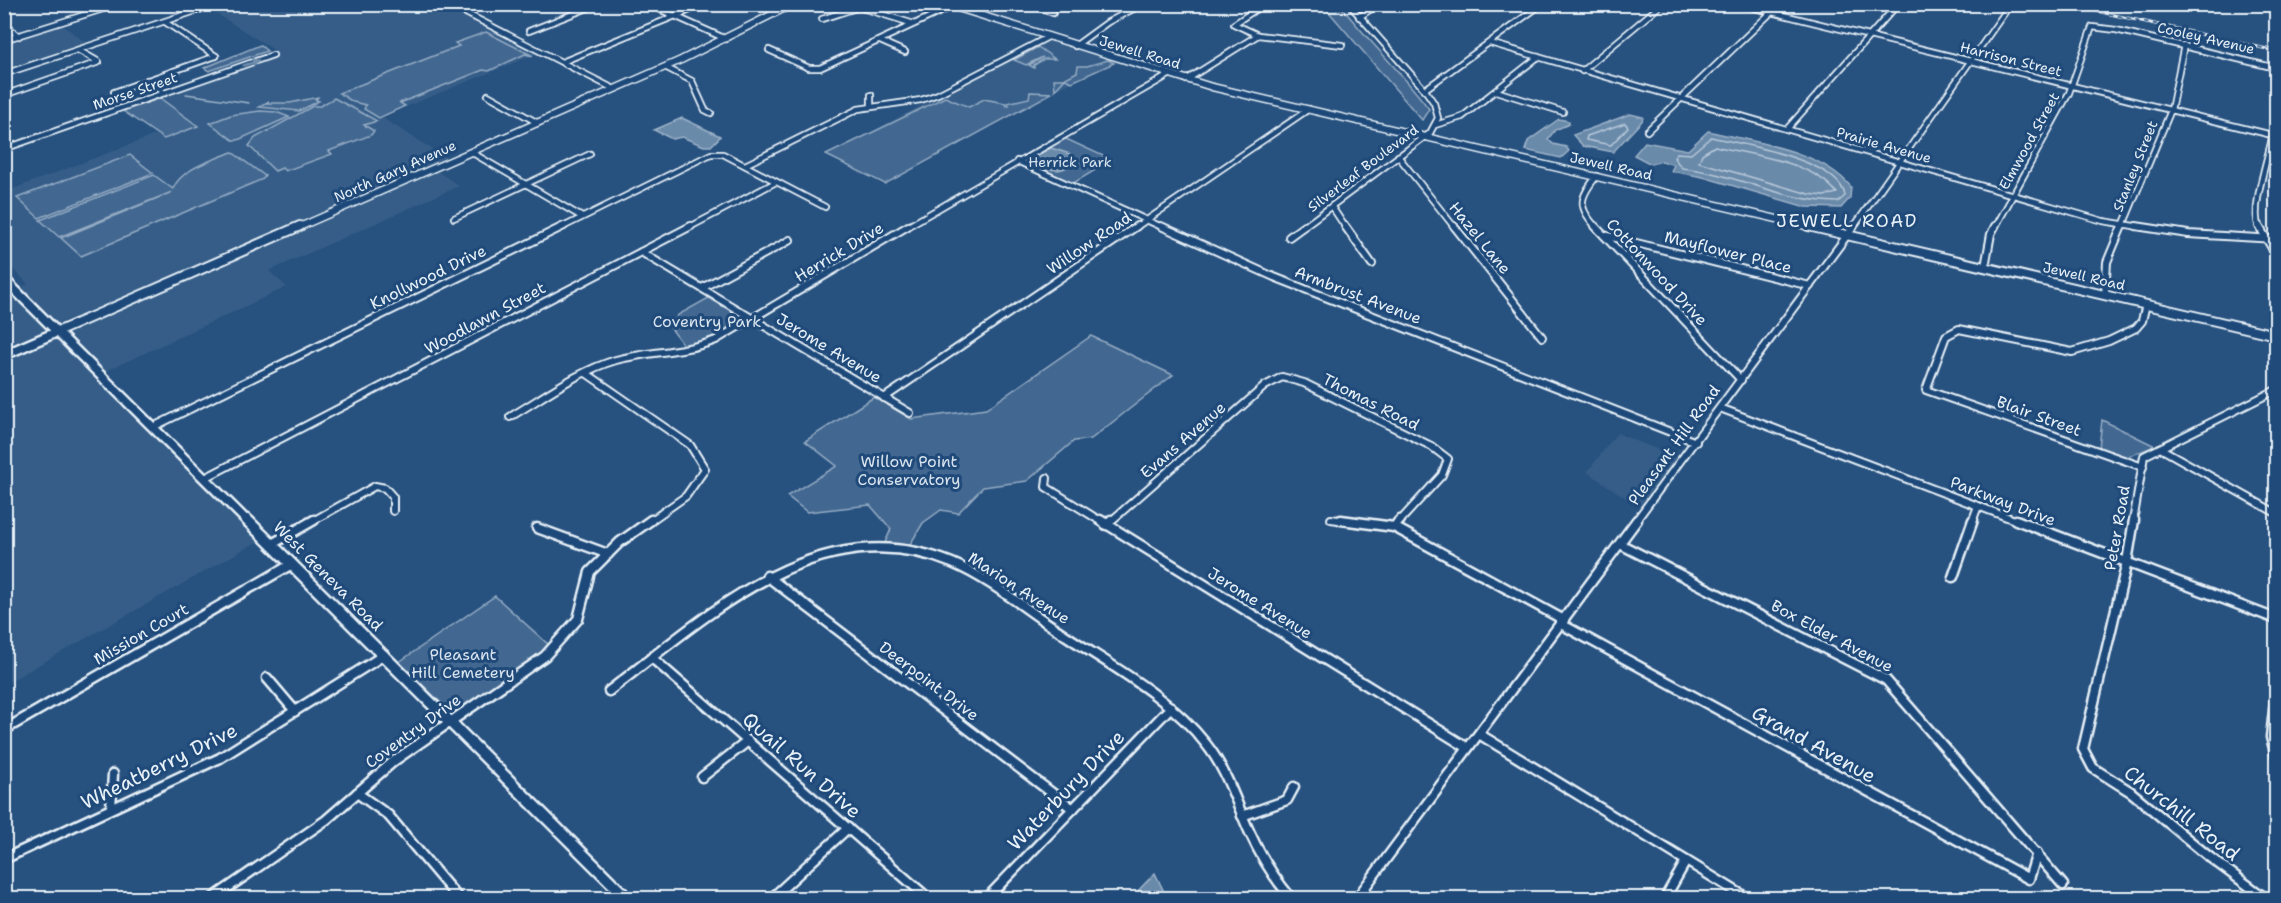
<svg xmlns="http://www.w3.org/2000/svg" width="2281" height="903" viewBox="0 0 2281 903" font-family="'Shantell Sans',sans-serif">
	<rect width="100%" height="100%" fill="#27517f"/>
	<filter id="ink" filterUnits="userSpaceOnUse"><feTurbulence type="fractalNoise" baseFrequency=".0167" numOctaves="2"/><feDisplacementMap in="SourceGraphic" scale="12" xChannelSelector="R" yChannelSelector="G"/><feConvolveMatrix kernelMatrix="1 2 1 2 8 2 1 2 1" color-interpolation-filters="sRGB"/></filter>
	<g filter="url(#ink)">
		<g fill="#355d88">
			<polygon points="221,4 444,5 538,53 381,117 448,159 58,324 19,288 28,284 5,261 5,192 155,135 124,111 269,58 274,50 209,9"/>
			<polygon points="60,23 89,45 18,68 5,57 4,41"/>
			<polygon points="1050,39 1114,59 885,184 826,155"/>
			<polygon points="436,170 459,186 269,271 287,287 104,372 64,336"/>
			<polygon points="12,291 52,333 5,353 5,295"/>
			<polygon points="56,334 264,538 5,684 4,357"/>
			<polygon points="1617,433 1680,459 1641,508 1587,472"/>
		</g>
		<g fill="#436891" stroke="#96acc4" stroke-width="1.5">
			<path d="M1323,5H1340C1368,41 1402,72 1429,109L1422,120Z"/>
			<polygon points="486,32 533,56 525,54 489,71 483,70 400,103 405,106 379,118 364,109 366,105 353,102 339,93 459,46 455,43"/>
			<polygon points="260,45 267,51 209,71 204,68"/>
			<polygon points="1038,47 1055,59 1044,59 1034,65 1034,68 1029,65 1043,57 1026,65 1014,60"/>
			<polygon points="1108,60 1114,63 1072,82 1065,79 1055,90 1054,79 1064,79 1077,72 1078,66 1087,66"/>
			<polygon points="1030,92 1052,93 885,184 826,155 945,97 969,107 984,99 1005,103 1006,106 1009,105 1007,103 1029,98"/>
			<polygon points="318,97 316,100 319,101 299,111 259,107 269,101 267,103 290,103"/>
			<polygon points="161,98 164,101 198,126 164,139 123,111"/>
			<polygon points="334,98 377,121 364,125 374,131 371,135 329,151 332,154 285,171 282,168 275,171 249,146 255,138 313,106 320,106"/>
			<polygon points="260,111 276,112 289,117 238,140 233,140 210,123 231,115"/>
			<polygon points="1064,138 1112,160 1072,184 1028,163 1026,160"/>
			<path d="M232,152L265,176L263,179L81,256L61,238L172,192L59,237L40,220L154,175L173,189C180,169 213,160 232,152Z"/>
			<polygon points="130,155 153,173 39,218 17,198"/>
			<polygon points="712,296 751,319 720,337 687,350 670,327 678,315"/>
			<polygon points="1091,336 1173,375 1091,439 1074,441 1027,481 983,487 958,513 941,510 923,523 908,548 884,545 891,529 870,505 807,512 787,496 837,466 805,441 874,397 911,419 986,409"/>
			<polygon points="2102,420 2155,446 2127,457 2099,448"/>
			<polygon points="495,596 551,647 454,716 399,662"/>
		</g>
		<g fill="#6b8aaa" stroke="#9db3c9" stroke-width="1.5">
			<polygon points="1630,114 1643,117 1642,121 1613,152 1583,146 1573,135"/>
			<polygon points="682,118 720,136 720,137 711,146 704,146 682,137 672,139 654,130"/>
			<polygon points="1559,119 1569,121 1569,124 1555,130 1548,139 1553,144 1566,147 1569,151 1561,158 1525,150 1528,141"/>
			<path d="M1708,131C1753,142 1822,150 1851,187L1850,198L1841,208L1806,207L1703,177L1671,171L1674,165L1662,161L1651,164L1634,155L1645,142L1688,150Z"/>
			<path d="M1051,148L1070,154L1073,158C1067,176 1046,170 1034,163L1038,154Z"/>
			<polygon points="1155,873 1167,898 1131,898"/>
		</g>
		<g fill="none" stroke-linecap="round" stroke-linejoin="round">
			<g stroke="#b6c8d9" stroke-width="1.5">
				<polygon points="1625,123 1628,127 1611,145 1586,140 1587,136"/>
				<path d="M1711,137C1741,144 1840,160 1845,196L1838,202C1783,202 1736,173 1682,168L1674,158L1676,153L1691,154Z"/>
				<path d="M1715,146C1754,156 1811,160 1837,193L1824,196L1809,194L1699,162L1702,154Z"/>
			</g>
			<polyline stroke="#9db3c9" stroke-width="1.5" points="186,94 249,103"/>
			<defs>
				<g id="minor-far2">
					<polyline points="448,4 614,89"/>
					<polyline points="648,4 726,39"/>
					<polyline points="1029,4 1053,13"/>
					<polyline points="1739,4 2276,136"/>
					<polyline points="1272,5 1258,8 1234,24 1258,35 1342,45"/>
					<polyline points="483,7 491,4"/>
					<polyline points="4,8 18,4"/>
					<polyline points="1359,17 1379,4"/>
					<polyline points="822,19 859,7 914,24"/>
					<polyline points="165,22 216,56"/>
					<polyline points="4,24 19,36"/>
					<polyline points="529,31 598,4"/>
					<polyline points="4,40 119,4"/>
					<polyline points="880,41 905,52"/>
					<polyline points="1490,43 2103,221 2146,228"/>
					<polyline points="1075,46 1108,22 1143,4"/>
					<polyline points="769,50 809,68 820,68 951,7"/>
					<polyline points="562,62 705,4"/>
					<polyline points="665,67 692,81 705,110 711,113"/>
					<polyline points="1582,71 1662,4"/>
					<polyline points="4,74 217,4"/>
					<polyline points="147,80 165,93"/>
					<polyline points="1186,80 1258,35"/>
					<polyline points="1424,90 1542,4"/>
					<polyline points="1496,91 1563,112"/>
					<polyline points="114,92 216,56"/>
					<polyline points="4,95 99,62 78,50"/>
					<polyline points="488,95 538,123"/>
					<polyline points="871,95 871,105"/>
					<polyline points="1435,125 1462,117 1538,57"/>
					<polyline points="1787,129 1898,4"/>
					<polyline points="1647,131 1780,4"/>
					<polyline points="4,149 273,55"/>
					<polyline points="471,152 582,217"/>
					<polyline points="1398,156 1455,228"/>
					<polyline points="1017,161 1164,228"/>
					<polyline points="745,165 858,109 921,100 938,94 1048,37"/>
					<polyline points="1332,207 1346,228"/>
					<polyline points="454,218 590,154"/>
					<polyline points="561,228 711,154 723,154 825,207"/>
					<polyline points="688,228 776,182"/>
					<polyline points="905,228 1169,75"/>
					<polyline points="1135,228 1309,109"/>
					<polyline points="1302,228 1430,133 1438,118 1434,103 1425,90 1349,4"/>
					<path d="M1597,228C1577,207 1579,198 1597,176"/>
					<polyline points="1853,228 2010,5"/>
					<polyline points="1995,228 2069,93 2092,27 2116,30 2276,68"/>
					<polyline points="2122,228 2171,110 2184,45"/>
					<path d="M2259,228C2249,205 2273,147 2276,118"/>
				</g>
				<g id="minor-far1">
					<polyline points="1161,226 1274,277 1696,442"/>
					<polyline points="1345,226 1372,264"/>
					<polyline points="1454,226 1542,337"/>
					<polyline points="1595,226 1741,380"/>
					<polyline points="2136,226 2188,234 2276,239"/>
					<polyline points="2259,226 2276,255"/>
					<polyline points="1604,235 1810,286"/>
					<polyline points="1289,237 1304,226"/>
					<polyline points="641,252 910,413"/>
					<polyline points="1985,267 1991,234 1995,226"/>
					<polyline points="702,288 790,240"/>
					<polyline points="4,293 14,289"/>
					<polyline points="2105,295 2107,262 2122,226"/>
					<polyline points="586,373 690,445 705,469 686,496 649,522"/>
					<polyline points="884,398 1137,226"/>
					<polyline points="1720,408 2020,522"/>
					<path d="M510,417C544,397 578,371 616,360C649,351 683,353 716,340L908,226"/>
					<polyline points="153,427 564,226"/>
					<polyline points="2160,448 2276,513"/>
					<polyline points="2143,467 1926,390 1946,336 1959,329 2072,352 2109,341 2136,328 2142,321 2146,304"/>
					<polyline points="205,478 691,226"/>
					<polyline points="1047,478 1046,487 1102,522"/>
					<polyline points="1331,519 1353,522"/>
					<polyline points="311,522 375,486 385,488 393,497 393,511"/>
					<polyline points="1110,522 1265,386 1282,377 1304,383 1431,446 1448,459 1442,475 1399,522"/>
					<polyline points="1635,522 1854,226"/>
					<polyline points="1972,522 1978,506"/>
					<polyline points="2133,522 2144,456 2276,390"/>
				</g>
				<g id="minor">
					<polyline points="1100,520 1468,748"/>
					<polyline points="1341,520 1394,527 1564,620"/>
					<polyline points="2016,520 2276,619"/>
					<polyline points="2134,520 2127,562 2083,749 2093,768 2131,792 2208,856 2265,898"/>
					<polyline points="1106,525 1111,520"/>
					<polyline points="1394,527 1400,520"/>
					<polyline points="537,528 608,554"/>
					<polyline points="272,544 314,520"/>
					<polyline points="1620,544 1886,680 2063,885"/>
					<polyline points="767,576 1073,809"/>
					<polyline points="1953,577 1973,520"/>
					<polyline points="1561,624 2029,879 2037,853"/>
					<polyline points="652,658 928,898"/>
					<polyline points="267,678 295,711"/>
					<path d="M609,691C706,617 819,508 952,563C990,579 1024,608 1059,631C1109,665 1168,695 1206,744C1227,770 1236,803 1250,833C1261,857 1274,878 1291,898"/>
					<polyline points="2276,692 2271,737 2276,756"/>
					<polyline points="4,730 292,564"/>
					<polyline points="1479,734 1747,898"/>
					<polyline points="702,777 748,741"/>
					<polyline points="357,793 388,815 458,898"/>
					<polyline points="111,808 113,774"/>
					<polyline points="1242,816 1287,800 1294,787"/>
					<polyline points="4,859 220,758 384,655"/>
					<polyline points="213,898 326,820 394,761 545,656 578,619 590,572 620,542 651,520"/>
					<polyline points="772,898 848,828"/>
					<polyline points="987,898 1171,707"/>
					<polyline points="1357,898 1637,520"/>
					<polyline points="1665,898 1686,861"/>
				</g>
				<g id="tertiary-far1">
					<polyline points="945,4 1212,87 1815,228"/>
					<polyline points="297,228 681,60 793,4"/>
				</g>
				<g id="tertiary">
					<polyline points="1808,226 2276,335"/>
					<polyline points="57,332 300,226"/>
				</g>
				<g id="secondary-far1">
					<polyline points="4,279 248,522"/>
					<polyline points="4,355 57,332"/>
				</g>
				<polyline id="secondary" points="247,520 627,898"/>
			</defs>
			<use href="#minor-far2" stroke="#e8f1f8" stroke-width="8"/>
			<use href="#minor-far1" stroke="#e8f1f8" stroke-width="10"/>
			<use href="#minor" stroke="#e8f1f8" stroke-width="13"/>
			<use href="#tertiary-far1" stroke="#e8f1f8" stroke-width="9"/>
			<use href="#tertiary" stroke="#e8f1f8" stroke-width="12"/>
			<use href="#secondary-far1" stroke="#e8f1f8" stroke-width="13"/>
			<use href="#secondary" stroke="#e8f1f8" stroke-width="15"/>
			<use href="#minor-far2" stroke="#1f4a7a" stroke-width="4.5"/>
			<use href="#minor-far1" stroke="#1f4a7a" stroke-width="6"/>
			<use href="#minor" stroke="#1f4a7a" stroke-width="8"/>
			<use href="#tertiary-far1" stroke="#1f4a7a" stroke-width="6"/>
			<use href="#tertiary" stroke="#1f4a7a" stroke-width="8"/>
			<use href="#secondary-far1" stroke="#1f4a7a" stroke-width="8"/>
			<use href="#secondary" stroke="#1f4a7a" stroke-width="10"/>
			<defs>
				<polyline id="rail" points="2065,4 2276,51"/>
			</defs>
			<use href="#rail" stroke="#e8f1f8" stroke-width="3"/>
			<use href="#rail" stroke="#1f4a7a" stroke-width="1.5" stroke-dasharray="4.5" stroke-linecap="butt"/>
		</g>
		<defs><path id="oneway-solid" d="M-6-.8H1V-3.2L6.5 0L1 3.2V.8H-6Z" transform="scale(1.5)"/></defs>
		<use fill="#6f8dac" href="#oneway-solid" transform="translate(251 63) rotate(-19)"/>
	</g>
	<g text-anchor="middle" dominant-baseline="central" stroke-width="6" stroke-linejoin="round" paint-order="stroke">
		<g font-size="14" fill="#e8f1f8" stroke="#1f4a7a">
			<text transform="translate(2206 38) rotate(13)">Cooley Avenue</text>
			<text transform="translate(1140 52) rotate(17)">Jewell Road</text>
			<text transform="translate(2011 59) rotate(14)">Harrison Street</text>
			<text transform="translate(135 91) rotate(-19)">Morse Street</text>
			<text transform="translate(2029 141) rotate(-61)">Elmwood Street</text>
			<text transform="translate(1884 145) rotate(16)">Prairie Avenue</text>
			<text transform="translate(1611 166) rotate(13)">Jewell Road</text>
			<text transform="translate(2135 166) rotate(-68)">Stanley Street</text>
			<text transform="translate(1363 168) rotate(-37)">Silverleaf Boulevard</text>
			<text transform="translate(395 171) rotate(-24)">North Gary Avenue</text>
			<text transform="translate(2084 276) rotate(13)">Jewell Road</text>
		</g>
		<g font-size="14" fill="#d8e3ee" stroke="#1f4a7a">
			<text x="1070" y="162">Herrick Park</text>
		</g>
		<g font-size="16" fill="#e8f1f8" stroke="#1f4a7a">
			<text transform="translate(1480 238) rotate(51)">Hazel Lane</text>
			<text transform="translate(1089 243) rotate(-34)">Willow Road</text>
			<text transform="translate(839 252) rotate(-31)">Herrick Drive</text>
			<text transform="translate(1728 252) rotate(14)">Mayflower Place</text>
			<text transform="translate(1657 272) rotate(47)">Cottonwood Drive</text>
			<text transform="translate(428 277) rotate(-26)">Knollwood Drive</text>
			<text transform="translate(1358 295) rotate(21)">Armbrust Avenue</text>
			<text transform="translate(485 318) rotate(-28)">Woodlawn Street</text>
			<text transform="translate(829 348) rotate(31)">Jerome Avenue</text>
			<text transform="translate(1371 402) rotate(27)">Thomas Road</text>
			<text transform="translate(2039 416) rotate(20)">Blair Street</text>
			<text transform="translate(1183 440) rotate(-41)">Evans Avenue</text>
			<text transform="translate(1674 445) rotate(-54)">Pleasant Hill Road</text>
			<text transform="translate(2003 501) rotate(21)">Parkway Drive</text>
			<text transform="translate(2117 528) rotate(-80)">Peter Road</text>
			<text transform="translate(328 576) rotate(45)">West Geneva Road</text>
			<text transform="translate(1019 588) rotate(33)">Marion Avenue</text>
			<text transform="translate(1260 603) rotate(32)">Jerome Avenue</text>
			<text transform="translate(141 634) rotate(-30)">Mission Court</text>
			<text transform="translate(1832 636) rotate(28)">Box Elder Avenue</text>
			<text transform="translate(929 681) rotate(37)">Deerpoint Drive</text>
			<text transform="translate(413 731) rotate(-36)">Coventry Drive</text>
		</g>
		<g font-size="16" fill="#d8e3ee" stroke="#1f4a7a">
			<text x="707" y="321">Coventry Park</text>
			<text x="909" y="461">Willow Point<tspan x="909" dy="18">Conservatory</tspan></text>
			<text x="463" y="654">Pleasant<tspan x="463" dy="18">Hill Cemetery</tspan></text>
		</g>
		<g font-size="18" letter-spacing="1.5" fill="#e8f1f8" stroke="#1f4a7a">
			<text x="1847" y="221">JEWELL ROAD</text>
		</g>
		<g font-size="20" fill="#e8f1f8" stroke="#1f4a7a">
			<text transform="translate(1814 744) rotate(29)">Grand Avenue</text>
			<text transform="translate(802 765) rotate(41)">Quail Run Drive</text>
			<text transform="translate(159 766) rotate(-26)">Wheatberry Drive</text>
			<text transform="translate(1066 790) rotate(-46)">Waterbury Drive</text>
			<text transform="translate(2182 813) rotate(38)">Churchill Road</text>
		</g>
	</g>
	<rect width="2281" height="903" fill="none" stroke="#1f4a7a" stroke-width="24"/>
	<rect x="12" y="12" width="2257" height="879" fill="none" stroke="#e8f1f8" stroke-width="2" filter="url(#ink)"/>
</svg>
